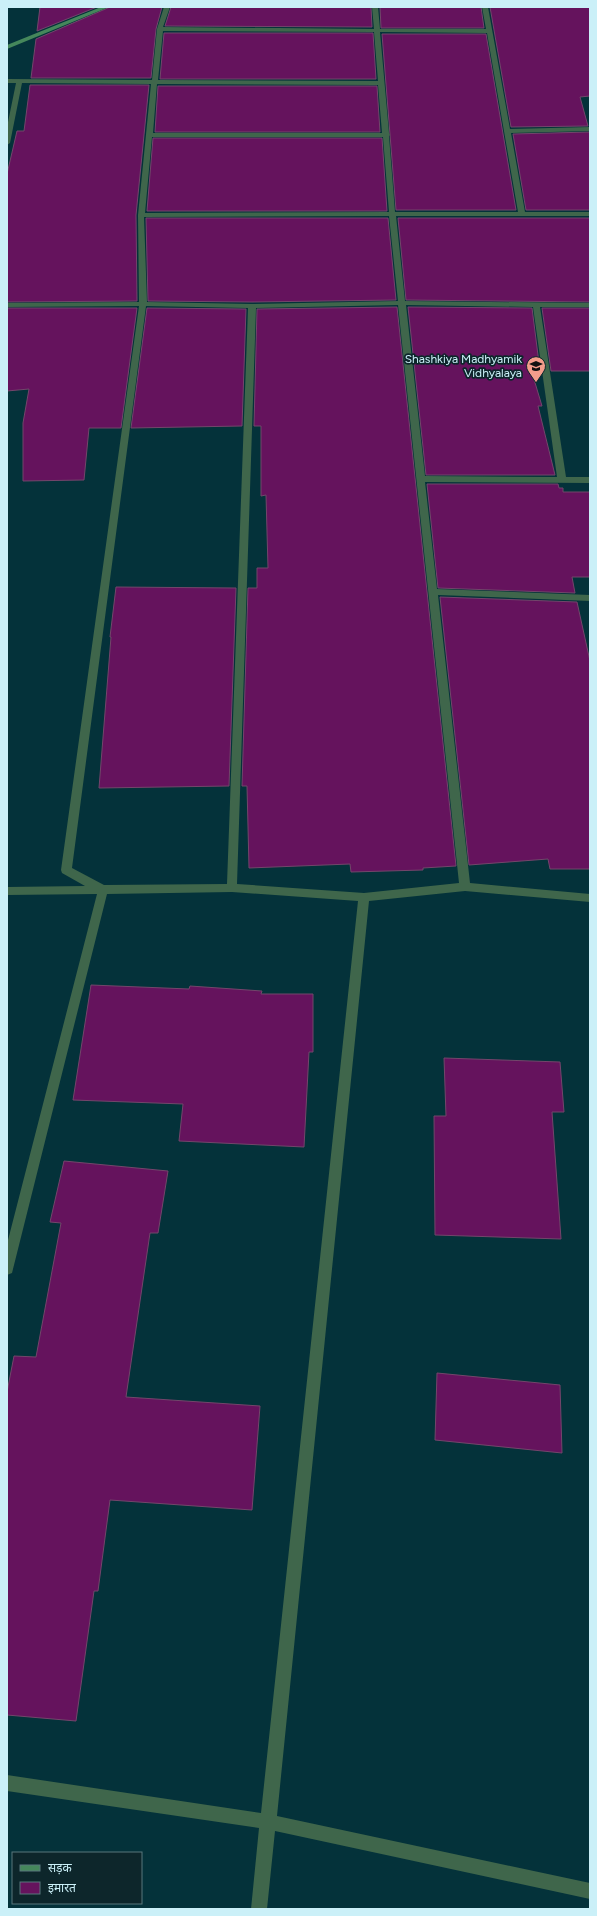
<svg xmlns="http://www.w3.org/2000/svg" width="597" height="1916" viewBox="0 0 597 1916" font-family="Figtree,'Noto Sans Devanagari',sans-serif">
	<rect width="100%" height="100%" fill="#04323a"/>
	<g fill="#65135d" stroke="#73466b">
		<polygon points="40,7 97,7 37,31"/>
		<polygon points="110,7 162,7 156,29 151,78 31,78 36,39"/>
		<polygon points="171,7 371,7 372,27 165,26"/>
		<polygon points="380,7 481,7 484,28 381,28"/>
		<polygon points="490,7 590,7 590,96 580,97 588,126 511,127"/>
		<polygon points="164,33 373,33 376,79 160,79"/>
		<polygon points="382,34 486,34 516,210 396,210"/>
		<polygon points="30,85 149,85 136,215 137,301 7,302 7,174 17,131 24,131"/>
		<polygon points="158,86 377,86 380,132 155,132"/>
		<polygon points="590,132 590,210 526,210 513,134"/>
		<polygon points="153,138 382,138 387,211 147,211"/>
		<polygon points="146,218 388,218 396,300 252,302 148,301"/>
		<polygon points="398,218 590,218 590,302 406,300"/>
		<polygon points="397,307 456,866 423,868 423,870 351,872 350,864 249,868 247,786 242,786 248,588 257,588 257,568 268,568 266,495 261,496 261,426 254,426 257,309"/>
		<polygon points="408,307 532,308 540,371 535,371 537,375 533,376 542,406 538,406 555,475 426,475"/>
		<polygon points="7,308 137,308 121,428 89,428 84,480 23,481 23,423 29,389 7,391"/>
		<polygon points="147,308 246,309 242,426 131,428"/>
		<polygon points="542,308 590,308 590,371 551,371"/>
		<polygon points="427,484 558,484 559,488 563,488 563,492 590,492 590,577 572,577 575,593 438,588"/>
		<polygon points="116,587 236,588 229,786 99,788 111,637 110,637"/>
		<polygon points="440,597 577,602 590,661 590,869 550,869 548,859 469,865"/>
		<polygon points="91,985 189,989 190,986 262,991 261,994 313,994 313,1052 309,1052 304,1147 179,1141 183,1104 73,1100"/>
		<polygon points="444,1058 560,1062 564,1112 552,1112 561,1239 435,1235 434,1116 446,1116"/>
		<polygon points="64,1161 168,1171 158,1233 150,1233 126,1397 260,1406 252,1510 110,1500 98,1591 94,1591 76,1721 7,1715 7,1392 14,1356 36,1357 61,1223 50,1222"/>
		<polygon points="437,1373 560,1385 562,1453 435,1440"/>
	</g>
	<g fill="none" stroke-linecap="round" stroke-linejoin="round">
		<path fill="#3f664b" fill-rule="evenodd" d="M164,7H170L163,27L374,29L372,7H378L380,29H486L482,7H488L510,129L590,127V131L511,133L525,212H590V216H396L405,301L590,303V307H540L566,477H590V483L425,482L437,589L590,595V601L438,595L470,883L590,894V902L465,891L369,901L277,1816L590,1883V1899L275,1831L267,1909H251L259,1828L7,1791V1775L261,1813L358,901L232,892L107,894L13,1269L12,1273L7,1275V1244L97,894L7,895V887L85,886L62,873L61,870L139,306L7,307V303L139,302L138,215L151,84L22,83L10,143L7,145V127L16,83H7V79L152,80L157,29ZM163,31L374,32L378,81L158,80ZM380,32L487,33L518,212H395L389,136L390,135L389,133ZM157,84L378,85L382,133H153ZM152,137H383L389,212L145,213ZM389,216L398,301L252,304L147,302L144,217ZM398,305L459,883L364,893L237,884L256,308ZM406,305L533,307L557,477L425,476ZM146,306L248,308L227,884L104,885L72,868Z"/>
		<polygon fill="#45875b" fill-rule="evenodd" points="101,7 109,7 7,49 7,45"/>
	</g>
	<defs>
		<symbol id="school-pin" viewBox="-11 -11 22 30"><path d="M0 17L-7.5 6A9.5 9.5 0 1 1 7.5 6Z" fill="#f49d8b" stroke="#0d262b"/><path d="M0-5L7-2L0 1L-7-2ZM-4 1L0 2.5L4 1V4Q0 6-4 4Z" fill="#111"/></symbol>
	</defs>
	<g fill-rule="evenodd">
		<use href="#school-pin" x="525" y="355" width="22" height="30"/>
	</g>
	<g text-anchor="middle" dominant-baseline="central" stroke-width="3.5" stroke-linejoin="round" paint-order="stroke">
		<g font-size="12" fill="#cbf0f8" stroke="#0d262b" text-anchor="end">
			<text x="522" y="359">Shashkiya Madhyamik<tspan x="522" dy="14">Vidhyalaya</tspan></text>
		</g>
	</g>
	<rect width="597" height="1916" fill="none" stroke="#cbf0f8" stroke-width="16"/>
	<rect x="12" y="1852" width="130" height="52" fill="#0d262b" stroke="#59777d"/>
	<rect x="20" y="1865" width="20" height="6" fill="#45875b" stroke="#59777d"/>
	<text x="48" y="1872" font-size="12" fill="#cbf0f8">सड़क</text>
	<rect x="20" y="1882" width="20" height="12" fill="#65135d" stroke="#59777d"/>
	<text x="48" y="1892" font-size="12" fill="#cbf0f8">इमारत</text>
</svg>
